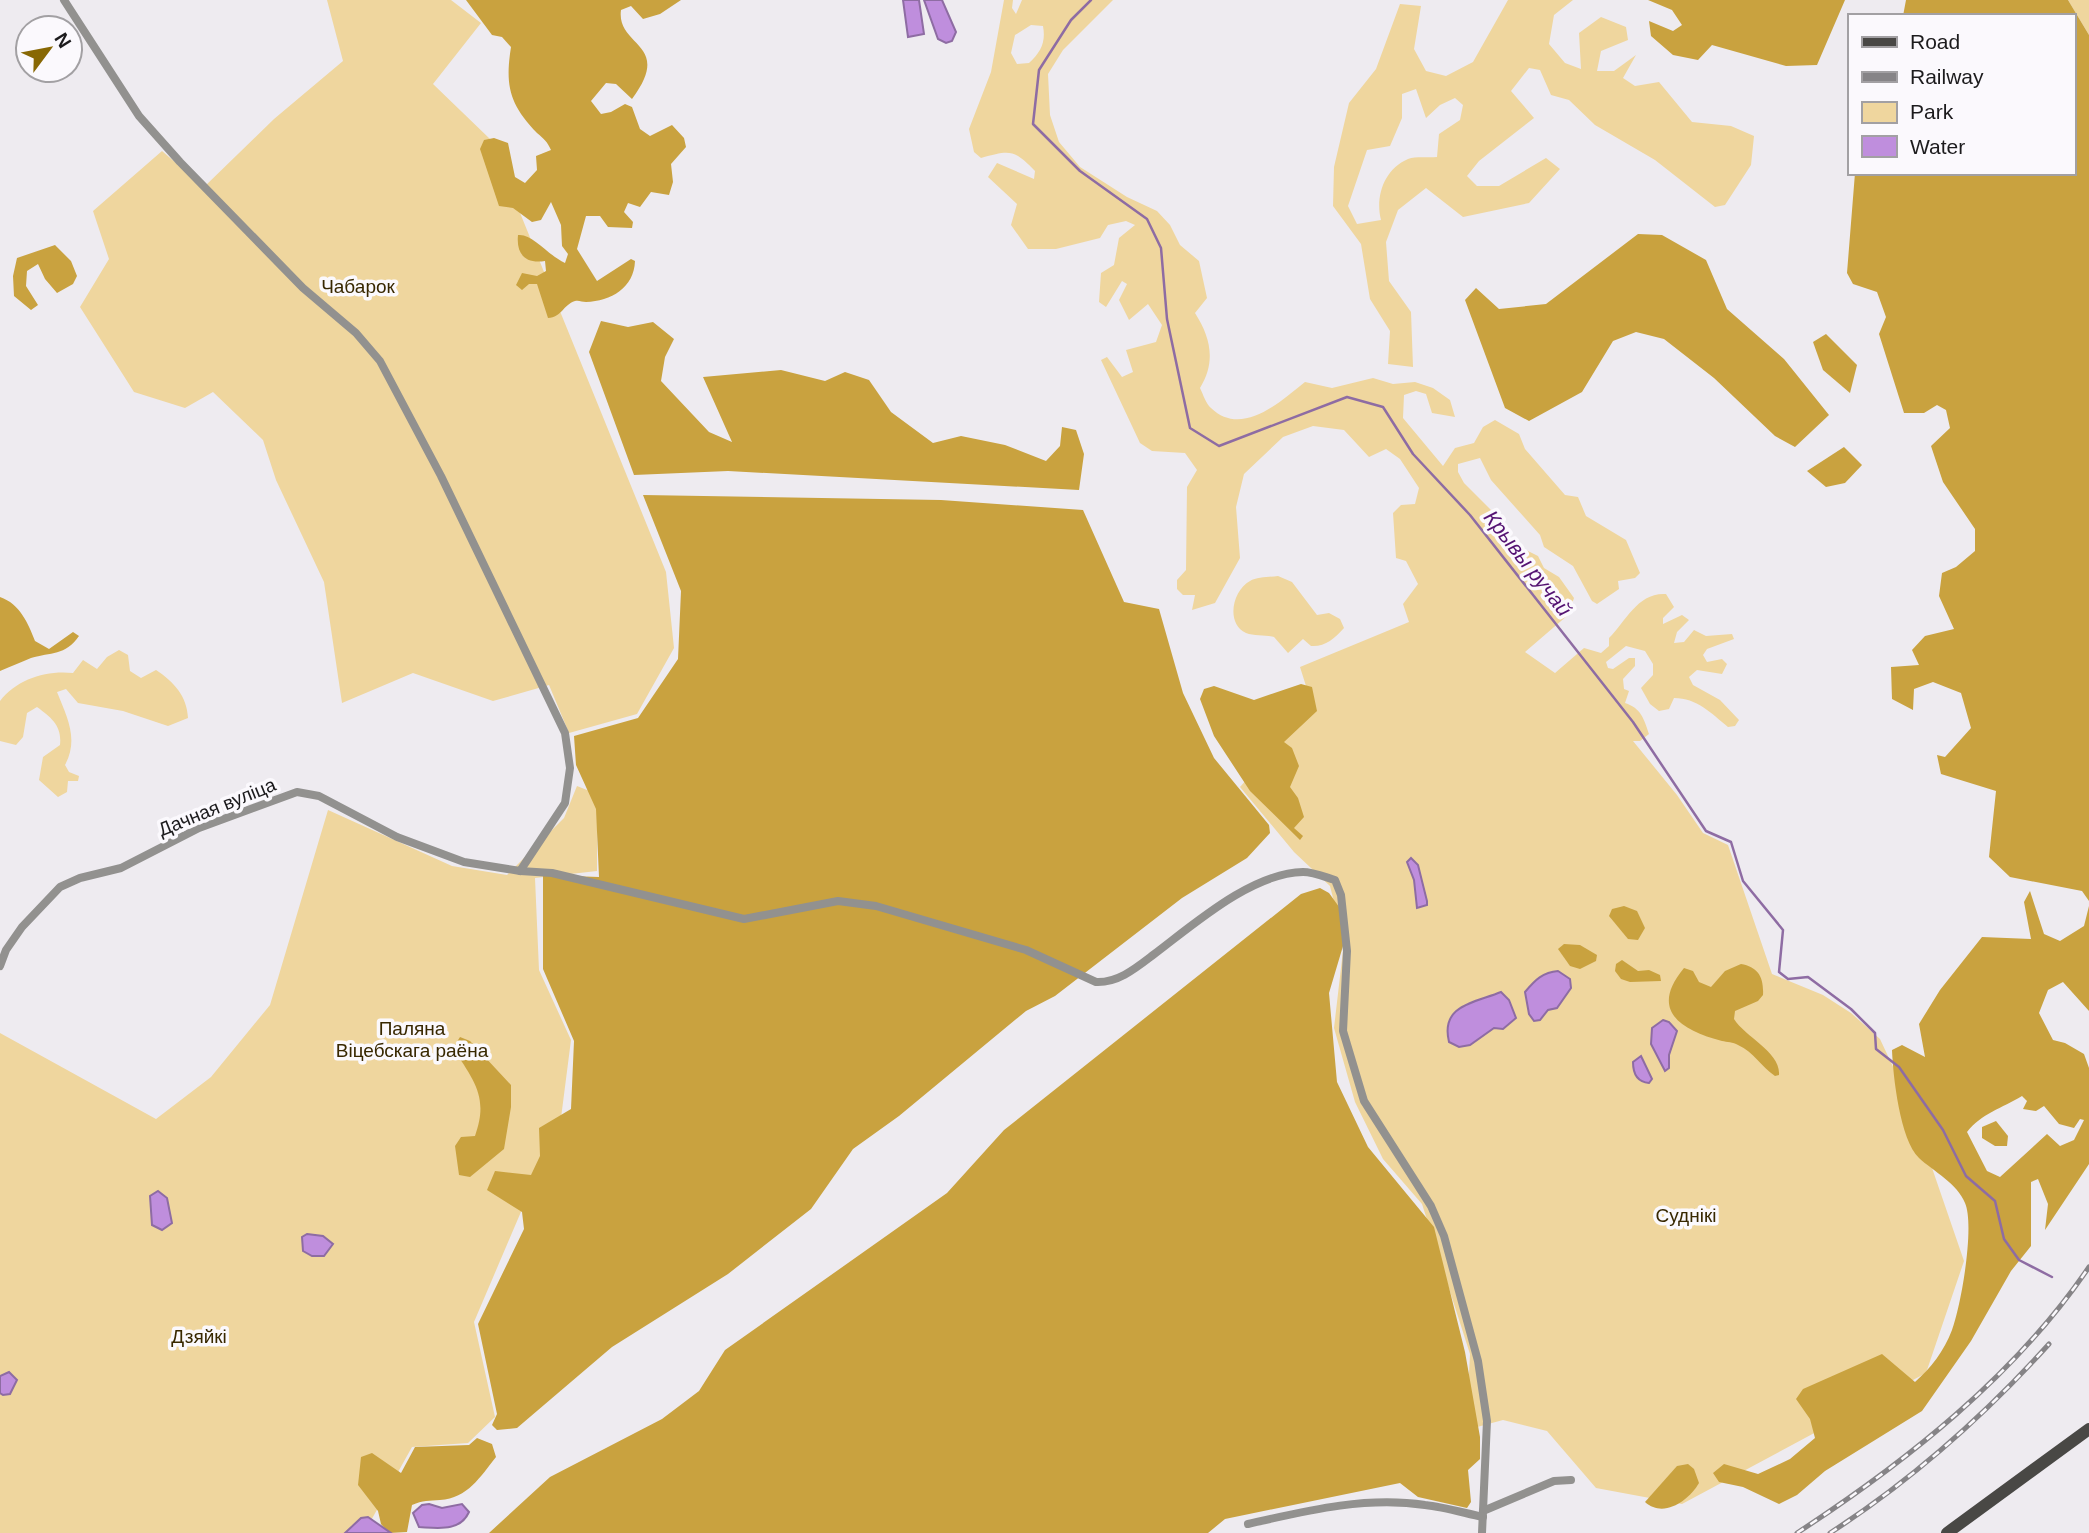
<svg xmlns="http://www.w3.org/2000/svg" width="2089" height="1533" viewBox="0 0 2089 1533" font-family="Helvetica,sans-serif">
	<rect width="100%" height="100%" fill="#eeebf0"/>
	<g fill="#efd69e" fill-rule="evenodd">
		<polygon points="327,0 451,0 481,23 433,84 490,139 666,572 674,648 637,714 569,733 549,685 493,701 413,673 342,703 324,582 276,480 263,440 213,392 185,408 134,392 80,307 109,259 93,211 162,151 204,187 274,119 343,61"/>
		<path d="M1004,0H1013L1012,8L1016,14L1022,0H1113L1063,50L1048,74L1050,115L1059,142L1080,167L1127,197L1157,211L1170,225L1180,245L1199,261L1207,298L1195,313C1211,338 1216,362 1200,388C1203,394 1206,404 1211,408C1242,438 1281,401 1305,382L1332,388L1373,378L1393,384L1415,382L1433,388L1450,400L1455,417L1432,413L1426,394L1416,391L1404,395L1403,418L1443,466L1455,448L1474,443L1483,427L1495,420L1519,434L1525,449L1565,495L1578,497L1586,516L1626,540L1640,573L1635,578L1618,581L1619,589L1597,604L1592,601L1573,566L1544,547L1540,535L1491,480L1480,458L1458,464V472L1464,483L1498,517L1501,531L1510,542L1538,556L1544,568L1559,577L1574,598L1568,615L1525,652L1555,673L1584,648L1601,653L1609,646V638C1626,621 1638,592 1666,594L1674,607L1663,618V624L1682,615L1689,620L1677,632L1674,643L1684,642L1694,630L1706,636L1732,634L1734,639L1707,649L1703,655L1707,662L1722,659L1727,664L1722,674L1697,670L1689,677L1693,685L1720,700L1739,720L1735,726L1728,727C1711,713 1697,698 1674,698L1669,709L1659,711L1650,704L1641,688L1653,675V664L1645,651L1626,646L1606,662L1608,668L1613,669L1629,658H1635V666L1623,679L1624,689L1629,691L1625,703C1641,708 1644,719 1649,734L1640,741H1633L1677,795L1703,833L1728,845L1772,974L1823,995L1851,1013L1880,1039L1909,1101L1964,1261L1926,1373L1682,1504L1596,1488L1547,1431L1503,1420L1466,1430L1470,1354L1422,1204L1383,1159L1355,1102L1334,1028L1344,942L1330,886L1294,852L1240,787L1312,705L1300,667L1409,622L1403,604L1418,584L1406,561L1396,558L1393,513L1401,505L1415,504L1419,488L1400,459L1386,449L1369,457L1344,430L1313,426L1283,437L1244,474L1236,507L1240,558L1215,603L1192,610L1195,595H1183L1177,589V580L1186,570L1187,487L1197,470L1185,453L1152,451L1140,443L1101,360L1107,357L1122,377L1133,372L1126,350L1156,342L1162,325L1148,304L1129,320L1119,300L1127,284L1122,281L1106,307L1099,302L1101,273L1114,265L1119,238L1135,225L1126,221L1108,225L1100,238L1056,249H1028L1011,225L1017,204L988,177L997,163L1034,179L1035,171C1014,149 1010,150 981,158L974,152L969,129L991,72ZM1031,25L1043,26C1046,42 1041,52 1029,63L1017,64L1011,53L1015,35Z"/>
		<path d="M1508,0H1573L1554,15L1549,44L1565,63L1581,69L1579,33L1601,17L1626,27L1628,40L1601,51L1597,71H1614L1636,55L1623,78L1635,86L1659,82L1692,122L1731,126L1754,136L1751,165L1725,205L1715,207L1655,160L1595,125L1569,100L1551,95L1540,70L1529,68L1511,91L1534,118L1479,161L1467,176L1477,186H1499L1546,158L1560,169L1529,203L1463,217L1426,188L1398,210L1386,242L1389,281L1411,312L1413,367L1388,364L1390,331L1370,299L1361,244L1333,206L1334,167L1349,103L1376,69L1400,4L1421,6L1414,49L1426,71L1446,76L1473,62ZM1416,89L1426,118L1440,105L1455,98L1463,105L1460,120L1439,134L1437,157C1428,158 1416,156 1408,159C1384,169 1375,197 1381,220L1357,224L1348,206L1367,150L1390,146L1402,118V94Z"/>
		<polygon points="2068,0 2089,0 2089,35"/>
		<path d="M1278,576L1292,582L1317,615L1329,613L1340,619L1344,628C1334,639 1325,647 1311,646L1303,639L1288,653L1274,637C1266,635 1254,636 1246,633C1225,623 1233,590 1250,581C1257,577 1270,577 1278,576Z"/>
		<path d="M119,650L128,655L130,671L141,678L156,670C174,682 187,696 188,718L168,726L123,711L78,703L66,689L57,692C67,717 79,739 65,765L69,772L79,776L78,781H68L67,792L58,797L39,780L43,757L60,745C62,726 52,718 37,707L27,713L23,737L16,745L0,741V701C17,679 46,670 73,673L83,660L97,669L107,657Z"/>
		<polygon points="577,786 597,794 597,871 535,878 539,970 571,1040 561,1118 474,1322 495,1417 468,1443 412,1447 364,1533 0,1533 0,1033 156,1119 211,1077 270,1005 328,810 452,866 507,875 564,818"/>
	</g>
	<g fill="#c9a23f" fill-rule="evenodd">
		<path d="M466,0H681L660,14L643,19L631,6L621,10C616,47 674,43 632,99L616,84L606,83L591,101L601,114L611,112L625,104L632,107L640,129L650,136L672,125L684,138L686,147L671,164L673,182L669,195L651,192L640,207L628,203L624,212L633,222L632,228L608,227L600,216H586L577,249L597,281L631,259L635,261C634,288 611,301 586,302C582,302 579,300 575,301C563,305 562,317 548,318L537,284H529L522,290L516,285L522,273L537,276L546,271L545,261C526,264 516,255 518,235C532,233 549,256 565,263L568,254L562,246L561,225L551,202L541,220L532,222L513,208L499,206L480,149L484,140L494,138L508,143L515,177L525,183L537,170L536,156L551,150C547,141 544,139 537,133C509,104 505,85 511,47L502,37L492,35Z"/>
		<polygon points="1648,0 1845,0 1817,65 1786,66 1712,45 1698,60 1673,55 1651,36 1649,21 1673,31 1682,25 1672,10"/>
		<polygon points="1906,0 2068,0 2089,35 2089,901 2082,891 2010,877 1989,857 1996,791 1941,774 1937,755 1945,757 1971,728 1961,693 1933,682 1914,689 1913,710 1892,699 1891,667 1919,665 1912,650 1925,636 1954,629 1939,596 1942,573 1956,567 1975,551 1975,529 1943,482 1931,446 1950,428 1946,410 1937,405 1924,413 1904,413 1879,334 1886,317 1877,292 1853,284 1847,273 1855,173 2073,173 2073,16 1903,16"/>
		<polygon points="1638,234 1662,235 1706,260 1727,309 1784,359 1829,415 1795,447 1775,436 1714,378 1664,339 1636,332 1613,341 1582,392 1529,421 1505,408 1465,300 1476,288 1499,309 1546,304"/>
		<polygon points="55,245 71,261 77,276 73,284 57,293 45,279 38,264 27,271 26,286 38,305 31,310 14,296 13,276 17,258"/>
		<polygon points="601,321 628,327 653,322 674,339 665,357 661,381 709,432 732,442 703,377 781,370 825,381 845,372 869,380 891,412 933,443 961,436 1005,445 1046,461 1060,446 1062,427 1076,430 1084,454 1079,490 728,471 634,475 589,352"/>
		<polygon points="1826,334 1857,365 1850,393 1823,370 1813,342"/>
		<polygon points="1844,447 1862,465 1845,483 1826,487 1807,471"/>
		<polygon points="643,495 941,500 1083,510 1124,602 1159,609 1183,693 1214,758 1269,825 1270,833 1247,858 1182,898 1055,996 1026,1011 899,1116 853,1149 811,1209 728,1274 612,1347 517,1428 497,1430 492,1425 497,1414 478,1324 524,1229 522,1212 487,1190 495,1171 531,1175 540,1156 539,1128 571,1109 574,1041 543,969 543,875 599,877 596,809 576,765 574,736 638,718 678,659 681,591"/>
		<path d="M0,597C20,604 28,623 35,641L49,649L73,632L79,636C65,656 51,652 31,658C21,662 10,667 0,671Z"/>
		<polygon points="1301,684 1312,687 1317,711 1284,742 1292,748 1299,766 1290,787 1298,798 1304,817 1294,828 1303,836 1300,840 1250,791 1214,736 1200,699 1204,689 1214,686 1254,700"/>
		<polygon points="1320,888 1329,893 1342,911 1343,946 1329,993 1337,1082 1368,1147 1434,1227 1465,1352 1480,1437 1480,1459 1468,1470 1471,1502 1467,1508 1418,1497 1400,1483 1225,1519 1208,1533 489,1533 550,1477 662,1419 699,1391 725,1350 947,1193 1004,1130 1301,894"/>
		<path d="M2030,891L2044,934L2060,941L2084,926L2089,906V1011L2063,982L2048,990L2039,1013L2053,1040L2065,1043L2084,1054L2089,1068V1164L2045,1230L2048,1204L2038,1179L2031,1182V1246L2011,1271L1971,1341L1922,1411L1825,1471L1797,1495L1779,1504L1743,1487L1719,1482L1713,1473L1724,1464L1758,1474L1790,1459L1815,1438L1810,1419L1796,1399L1803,1389L1882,1354L1915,1382C1931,1368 1944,1351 1952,1330C1961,1306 1975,1226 1965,1203C1958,1184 1933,1171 1919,1158C1900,1140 1893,1076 1892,1050L1902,1045L1925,1057L1919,1024L1940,990L1982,937L2031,939L2024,902ZM2022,1096L2027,1101L2023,1109L2036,1111L2044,1106L2059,1124L2074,1128L2080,1119L2084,1120L2074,1140L2060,1146L2047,1134L2000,1177L1987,1171L1967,1132C1981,1114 2002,1108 2022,1096Z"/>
		<polygon points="1624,906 1637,911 1645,928 1638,940 1628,939 1609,916 1612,909"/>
		<polygon points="1564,944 1580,945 1597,955 1596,961 1580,969 1570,966 1558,949"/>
		<polygon points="1622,960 1638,971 1649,970 1660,975 1661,981 1630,982 1621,979 1615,971 1616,964"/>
		<path d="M1741,964C1758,967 1764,977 1763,995L1758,1001L1735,1011L1734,1019C1745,1037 1781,1052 1779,1075L1775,1076C1761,1067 1754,1052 1738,1045C1733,1042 1727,1042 1722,1041C1680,1030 1649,1010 1684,968L1693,971L1699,982L1711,987L1725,971Z"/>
		<path d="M460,1037L470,1041L511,1085V1107L504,1149L470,1177L459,1175L455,1146L461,1137L475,1136C489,1097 474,1081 453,1048Z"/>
		<polygon points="1996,1121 2008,1136 2007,1146 1995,1146 1982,1138 1982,1127"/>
		<path d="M477,1438L492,1444L496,1457C480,1477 468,1498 440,1500C429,1501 423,1500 412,1505L407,1532L389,1533L381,1524L378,1511L358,1485L361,1457L372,1453L401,1473L415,1447L469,1445Z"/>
		<path d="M1688,1464L1694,1469L1699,1483C1689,1500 1664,1519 1645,1502L1677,1466Z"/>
	</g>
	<g fill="#bf8edd" stroke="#8e6ca3" stroke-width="2">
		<polygon points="903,0 919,0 924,34 908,37"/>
		<polygon points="924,0 942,0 956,32 952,41 946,43 938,39"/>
		<polygon points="1411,858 1418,865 1427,901 1427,905 1417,908 1414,880 1407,862"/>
		<path d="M1558,971L1570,979L1571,988L1557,1008L1548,1010L1540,1020L1534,1021L1529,1014L1525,992C1535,980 1543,972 1558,971Z"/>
		<path d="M1501,992L1509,1000L1516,1018L1503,1029L1494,1028L1470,1045L1459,1047L1449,1042C1440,1005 1474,1003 1501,992Z"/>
		<polygon points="1663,1020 1669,1022 1677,1031 1669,1055 1669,1068 1665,1071 1651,1044 1652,1028"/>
		<path d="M1641,1056L1652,1079L1649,1083C1637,1082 1633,1073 1633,1062Z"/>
		<polygon points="158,1191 167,1198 172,1223 162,1230 152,1225 150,1196"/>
		<polygon points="307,1234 323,1236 333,1244 324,1256 312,1256 303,1251 302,1237"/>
		<polygon points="9,1372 17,1380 10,1394 3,1395 0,1393 0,1376"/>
		<path d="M429,1504L442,1508L462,1504L469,1512C460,1532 438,1528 419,1527L413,1513L422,1505Z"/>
		<polygon points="368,1517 391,1533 345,1533 361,1518"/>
	</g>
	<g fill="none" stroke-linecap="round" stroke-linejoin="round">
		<polyline stroke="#8e6ca3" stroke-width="2.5" points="1091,0 1071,20 1039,70 1033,124 1080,171 1147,219 1161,248 1167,319 1190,428 1219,446 1347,397 1383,407 1413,454 1470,515 1633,722 1706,831 1731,842 1743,881 1783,930 1779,972 1788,979 1808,977 1851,1009 1875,1033 1876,1049 1899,1067 1943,1130 1966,1176 1995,1201 2004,1239 2019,1260 2052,1277"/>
		<g stroke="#92918f" stroke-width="8">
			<polyline points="64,0 139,116 180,162 303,288 356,333 380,361 441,476 565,733 570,768 565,803 520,871"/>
			<path d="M0,966L6,950L22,927L60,887L80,878L121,868L199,828L297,792L319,796L397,837L464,862L520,871L552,873L744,919L838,901L876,906L1026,950L1096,982C1118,983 1136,968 1153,955C1193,925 1251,873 1303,872C1313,872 1325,877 1335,880L1341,895L1347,951L1343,1031L1364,1101L1431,1206L1444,1236L1478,1361L1487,1421L1482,1533"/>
			<polyline points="1483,1511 1554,1481 1571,1480"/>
			<path d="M1248,1524C1305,1511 1365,1496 1425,1505C1444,1507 1464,1513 1483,1517"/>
		</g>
		<polyline stroke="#494845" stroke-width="12" points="1947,1533 2089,1429"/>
		<defs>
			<g id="rail">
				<path d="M1797,1533C1906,1462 2015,1376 2089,1267"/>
				<path d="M1830,1533C1912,1480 1983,1417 2049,1344"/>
			</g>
		</defs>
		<use href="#rail" stroke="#868487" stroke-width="5"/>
		<use href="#rail" stroke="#fbf9fd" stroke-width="2.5" stroke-dasharray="8" stroke-linecap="butt"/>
	</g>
	<g text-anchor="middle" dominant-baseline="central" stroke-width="7" stroke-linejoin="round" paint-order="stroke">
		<g font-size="19" fill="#382800" stroke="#fbf9fd">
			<text x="358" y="286">Чабарок</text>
			<text x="412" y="1028">Паляна<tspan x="412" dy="22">Віцебскага раёна</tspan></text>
			<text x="1686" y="1215">Суднікі</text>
			<text x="199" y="1336">Дзяйкі</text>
		</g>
		<g font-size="19" fill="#1c1b1d" stroke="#fbf9fd">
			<text transform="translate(217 807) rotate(-22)">Дачная вуліца</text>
		</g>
		<g font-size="21" font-style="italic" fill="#541272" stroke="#fbf9fd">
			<text transform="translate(1528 563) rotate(52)">Крывы ручай</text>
		</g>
	</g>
	<rect x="1848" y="14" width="228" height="161" fill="#fbf9fd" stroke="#a2a0a3" stroke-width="2"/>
	<rect x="1862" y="37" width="35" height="10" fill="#494845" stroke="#a2a0a3" stroke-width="2"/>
	<text x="1910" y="49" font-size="21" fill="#1c1b1d">Road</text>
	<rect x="1862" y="72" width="35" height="10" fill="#868487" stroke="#a2a0a3" stroke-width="2"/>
	<text x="1910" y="84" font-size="21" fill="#1c1b1d">Railway</text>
	<rect x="1862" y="102" width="35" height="21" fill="#efd69e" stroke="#a2a0a3" stroke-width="2"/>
	<text x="1910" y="119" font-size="21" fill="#1c1b1d">Park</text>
	<rect x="1862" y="136" width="35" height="21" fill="#bf8edd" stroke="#a2a0a3" stroke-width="2"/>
	<text x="1910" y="154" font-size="21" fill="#1c1b1d">Water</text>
	<g transform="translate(49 49) rotate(58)"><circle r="33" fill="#fbf9fd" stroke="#a2a0a3" stroke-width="2"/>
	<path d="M0-5L12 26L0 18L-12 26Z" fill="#886804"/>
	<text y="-10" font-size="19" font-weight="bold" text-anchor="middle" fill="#1c1b1d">N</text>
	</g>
</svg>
